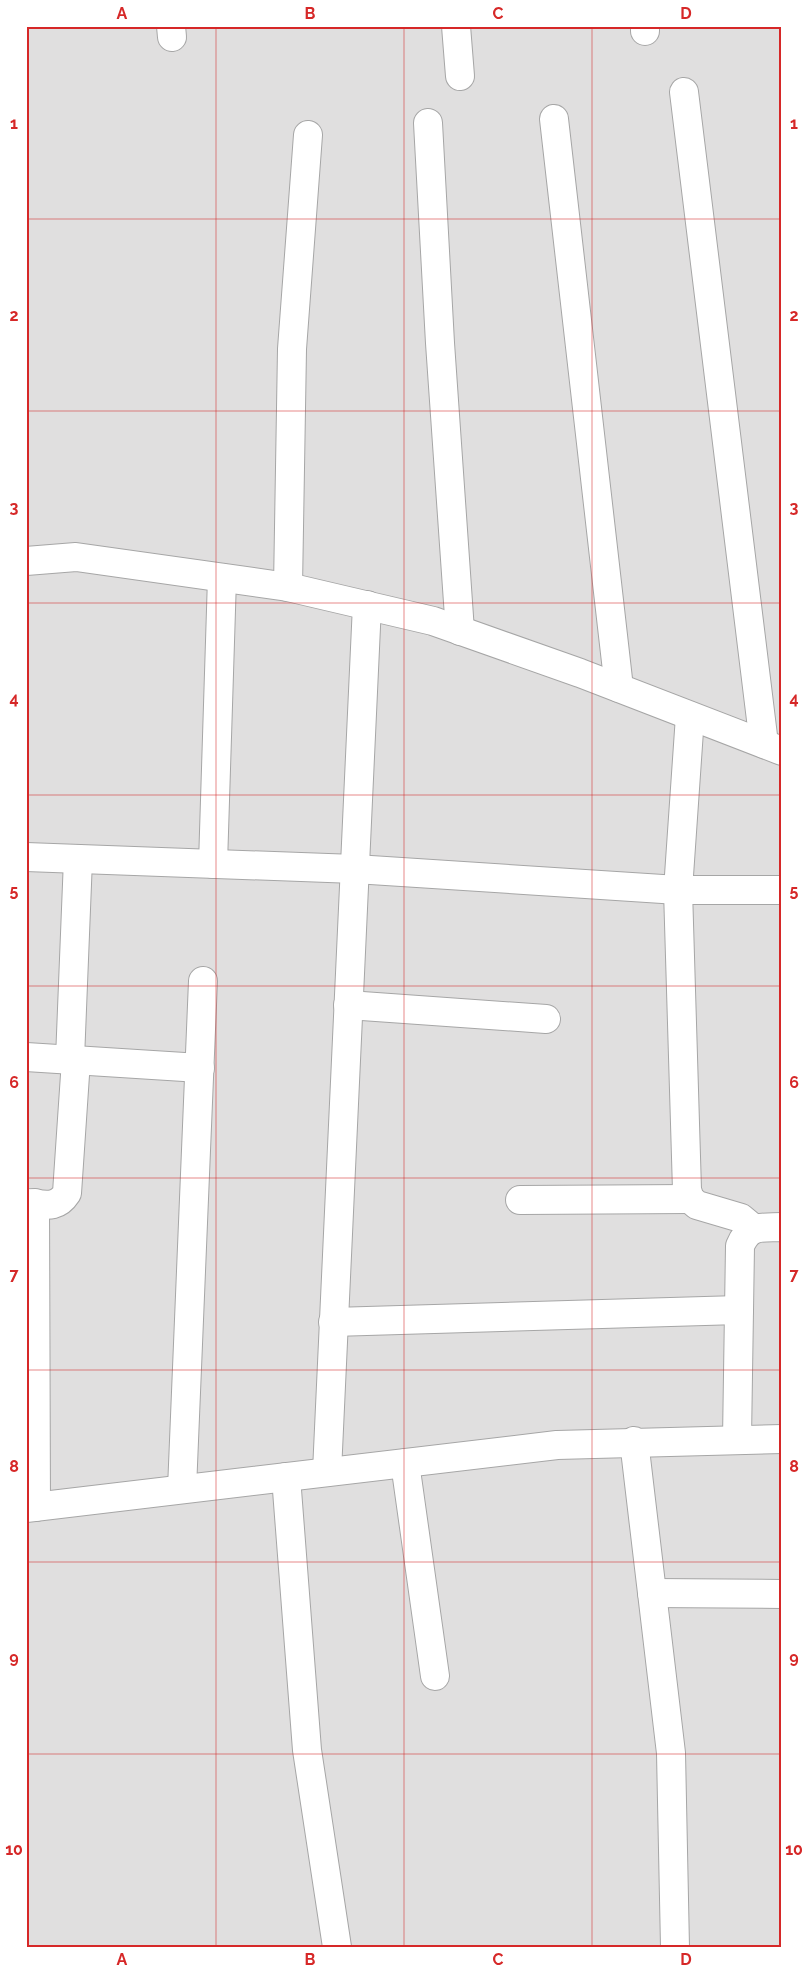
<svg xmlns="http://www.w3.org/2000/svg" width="808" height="1973" viewBox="0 0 808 1973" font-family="Raleway,sans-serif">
	<rect width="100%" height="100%" fill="#f2eee8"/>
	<rect fill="#e0dfdf" x="26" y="26" width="756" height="1921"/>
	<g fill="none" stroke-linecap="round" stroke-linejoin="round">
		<defs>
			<g id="minor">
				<polyline points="171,26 172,37"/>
				<polyline points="456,26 460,76"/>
				<polyline points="645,26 645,31"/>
				<polyline points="684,92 764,744"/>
				<polyline points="554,119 619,688"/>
				<polyline points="428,123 440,343 460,631"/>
				<polyline points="26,561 76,557 288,587 433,621 580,673 782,751"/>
				<polyline points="288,587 292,349 308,135"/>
				<polyline points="690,716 678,890 687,1190 690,1199 697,1205 741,1218 753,1228"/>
				<polyline points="26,857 355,869 678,890 782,890"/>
				<polyline points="213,864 222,578"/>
				<polyline points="348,1005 546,1019"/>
				<polyline points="26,1057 200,1068"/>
				<polyline points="70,1059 78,859"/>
				<polyline points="520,1200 690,1199"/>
				<path d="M26,1203C44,1204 56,1210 67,1193L76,1060"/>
				<polyline points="35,1203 36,1507"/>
				<polyline points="333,1322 739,1310"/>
				<path d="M737,1439L740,1246C749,1224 761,1228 782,1227"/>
				<polyline points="634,1441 671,1753 675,1947"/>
				<polyline points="405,1463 435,1676"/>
				<polyline points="327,1472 367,605"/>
				<polyline points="286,1477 307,1750 337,1947"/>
				<polyline points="182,1489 203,981"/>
				<polyline points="26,1508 557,1445 782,1439"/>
				<polyline points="652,1593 782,1594"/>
			</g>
		</defs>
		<use href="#minor" stroke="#a6a6a6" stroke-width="30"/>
		<use href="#minor" stroke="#fff" stroke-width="28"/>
	</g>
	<path fill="none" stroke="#d62828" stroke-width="1" stroke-opacity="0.55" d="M216,26V1947M404,26V1947M592,26V1947M26,219H782M26,411H782M26,603H782M26,795H782M26,986H782M26,1178H782M26,1370H782M26,1562H782M26,1754H782"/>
	<rect width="808" height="1973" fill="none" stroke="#ffffff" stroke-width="55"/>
	<rect x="28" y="28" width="752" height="1918" fill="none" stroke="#d62828" stroke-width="2"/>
	<g font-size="16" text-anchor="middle" font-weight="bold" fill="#d62828">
		<text x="122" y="19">A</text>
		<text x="310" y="19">B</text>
		<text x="498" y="19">C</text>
		<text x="686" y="19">D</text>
		<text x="14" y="129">1</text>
		<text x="794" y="129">1</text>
		<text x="14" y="321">2</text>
		<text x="794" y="321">2</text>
		<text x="14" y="513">3</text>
		<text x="794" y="513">3</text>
		<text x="14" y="704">4</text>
		<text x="794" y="704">4</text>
		<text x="14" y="896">5</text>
		<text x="794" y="896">5</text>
		<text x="14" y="1088">6</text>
		<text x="794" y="1088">6</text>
		<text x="14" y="1280">7</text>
		<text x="794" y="1280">7</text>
		<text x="14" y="1472">8</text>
		<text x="794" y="1472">8</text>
		<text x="14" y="1663">9</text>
		<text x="794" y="1663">9</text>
		<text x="14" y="1855">10</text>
		<text x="794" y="1855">10</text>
		<text x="122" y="1965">A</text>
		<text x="310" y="1965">B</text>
		<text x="498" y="1965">C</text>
		<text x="686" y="1965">D</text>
	</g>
</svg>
